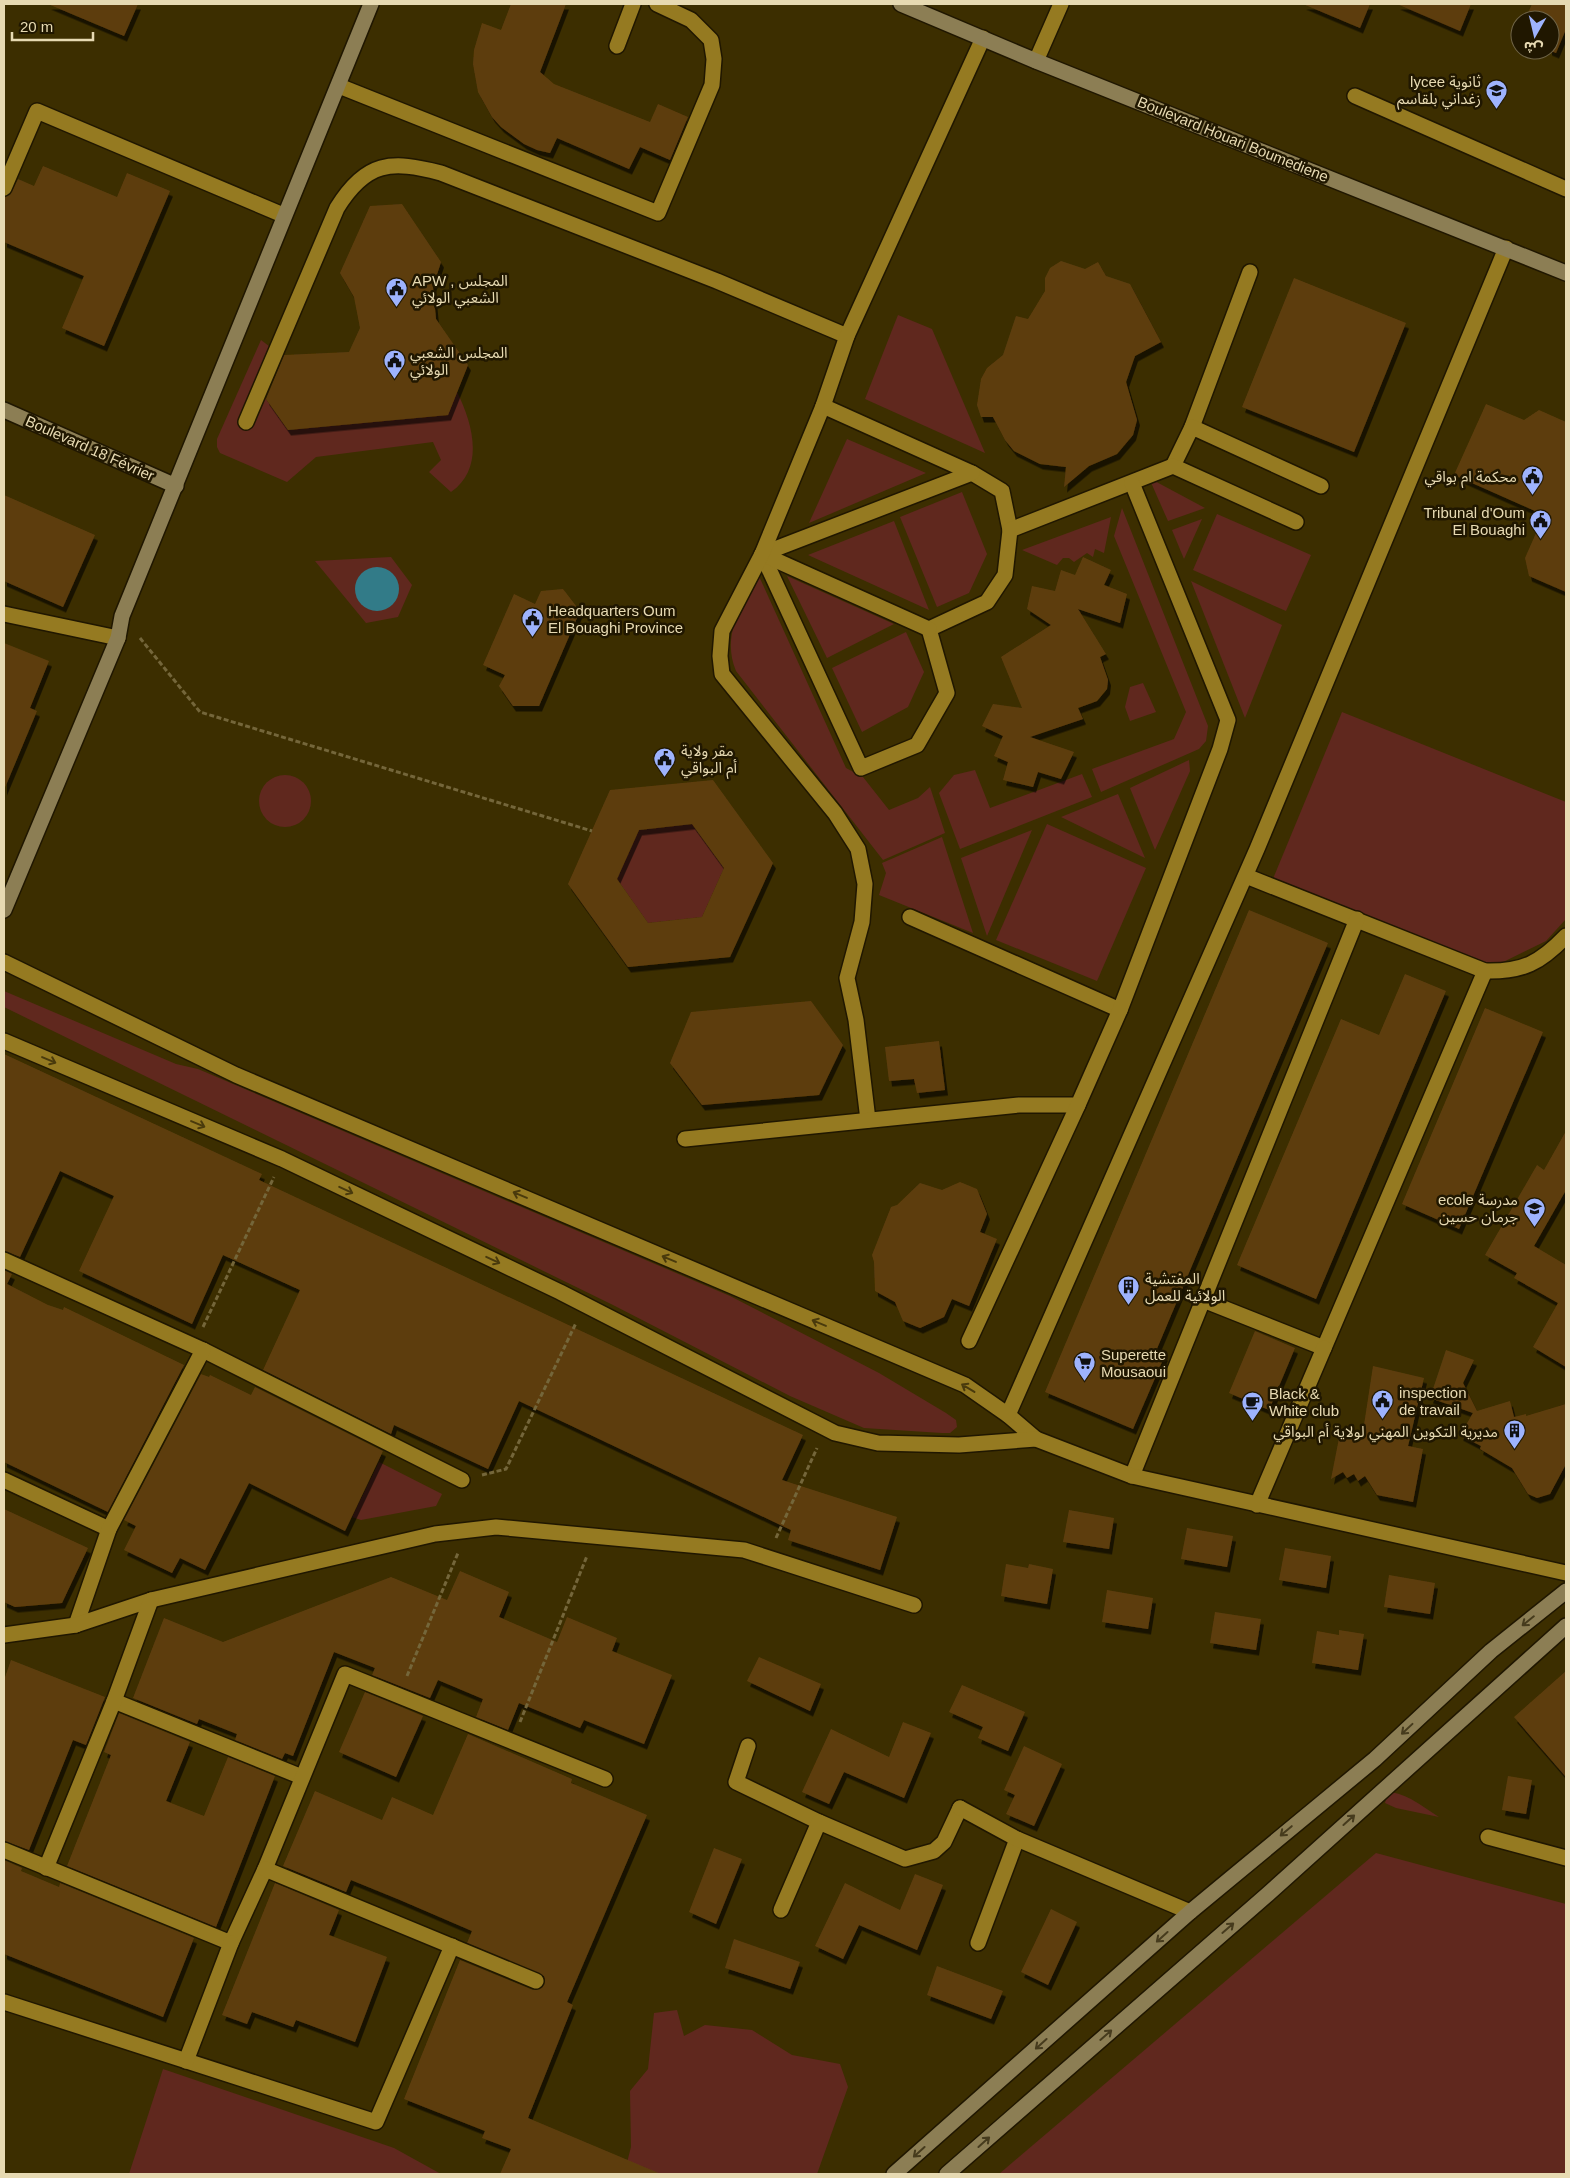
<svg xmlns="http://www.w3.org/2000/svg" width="1570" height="2178" viewBox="0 0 1570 2178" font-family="Arial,'Noto Sans Arabic',sans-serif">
	<defs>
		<filter id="shadow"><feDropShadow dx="3" dy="5.5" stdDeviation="0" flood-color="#0009"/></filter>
	</defs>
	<rect width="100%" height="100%" fill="#3c2e00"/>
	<g fill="#60281e">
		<polygon points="898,315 932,329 985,453 865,399"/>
		<path d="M261,340L282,356L263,395L288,430L447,415L457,392C473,424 485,468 451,492L429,472L441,460L433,442L316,457L287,482L220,453L217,447V439Z"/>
		<polygon points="847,439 926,473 809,523"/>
		<polygon points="1149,478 1205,508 1168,521"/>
		<polygon points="962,492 987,554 969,593 937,607 900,517"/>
		<polygon points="1122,508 1208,726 1206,741 1199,749 1101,792 1092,769 1174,739 1186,712 1114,536"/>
		<polygon points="1217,514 1311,555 1286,611 1193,570"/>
		<polygon points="1111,517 1104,553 1095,549 1093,557 1087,553 1074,562 1069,558 1063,558 1057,565 1022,550"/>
		<polygon points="1202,519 1184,559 1172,530"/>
		<polygon points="894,521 929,610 808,555"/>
		<polygon points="391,557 412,585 398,617 366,623 315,561"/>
		<path d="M758,574L846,768L863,777L889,810L918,798L930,787L945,833L883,860L736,671C721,635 742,606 758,574Z"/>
		<polygon points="787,576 894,624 827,658"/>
		<polygon points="1191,581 1282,625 1245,718"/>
		<polygon points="906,632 924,672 908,707 862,732 832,668"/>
		<polygon points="1143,683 1156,712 1130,721 1125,707 1130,687"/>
		<polygon points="1342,712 1566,802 1566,919 1546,941 1485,971 1270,886"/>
		<polygon points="1189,760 1190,771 1155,850 1130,788"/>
		<polygon points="975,770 990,808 1082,774 1092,797 960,849 939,793 954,775"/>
		<circle cx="285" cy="801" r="26"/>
		<polygon points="1118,794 1145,858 1061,817"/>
		<polygon points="692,824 724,868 702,917 648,923 617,879 639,830"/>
		<polygon points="1047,824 1146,868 1097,981 996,940"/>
		<polygon points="1032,830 987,936 961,858"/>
		<polygon points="942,837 973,933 879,895 886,873 882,863"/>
		<polygon points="4,991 176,1064 198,1069 730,1296 879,1373 946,1413 956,1420 957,1427 950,1433 942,1433 864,1428 790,1396 613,1305 4,1007"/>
		<polygon points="379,1462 442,1494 436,1506 361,1520 352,1517"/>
		<path d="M1388,1792C1407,1793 1423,1807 1439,1817L1396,1808L1385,1803Z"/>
		<polygon points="1376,1853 1566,1904 1566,2174 999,2174"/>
		<polygon points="677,2010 684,2036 705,2025 752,2030 792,2055 840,2064 848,2087 817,2174 624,2174 631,2147 630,2091 648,2069 654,2013"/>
		<polygon points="163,2069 394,2148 441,2174 129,2174"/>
	</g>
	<circle fill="#327b88" cx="377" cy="589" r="22"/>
	<g fill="#5d3d0f" fill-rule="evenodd" filter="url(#shadow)">
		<polygon points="48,4 138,4 124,36"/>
		<polygon points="511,4 566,4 540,72 554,84 650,122 658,104 688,117 670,160 640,147 629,169 557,138 550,153 537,150 524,144 501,127 492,117 478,92 473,64 474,50 482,23 501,30"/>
		<polygon points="1303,4 1370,4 1360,28"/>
		<polygon points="1397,4 1471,4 1460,31"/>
		<polygon points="1532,4 1566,4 1566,29 1556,53 1549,50 1550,20 1525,20"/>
		<polygon points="43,166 117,197 127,173 170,191 104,346 62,328 84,276 4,242 4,197 10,195 18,179 34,186"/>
		<polygon points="402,204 441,262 433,287 436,319 468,365 448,415 288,430 266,399 284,355 349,352 360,328 354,297 340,273 370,206"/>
		<polygon points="1061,261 1085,269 1098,262 1106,276 1130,284 1161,342 1135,356 1126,382 1137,420 1133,435 1117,454 1089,466 1064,487 1066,467 1040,464 1014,451 1005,440 993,417 981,417 977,405 981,379 987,368 1003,355 1016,316 1028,319 1045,291 1045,278 1050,268"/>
		<polygon points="1294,278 1406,323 1354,452 1242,407"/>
		<polygon points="1486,404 1524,420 1539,410 1566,422 1566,592 1529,576 1525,558 1544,515 1454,475"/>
		<polygon points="4,495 95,535 63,607 4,581"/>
		<polygon points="1083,557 1111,570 1104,585 1127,594 1120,623 1078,609 1106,654 1100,657 1108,680 1107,689 1097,701 1078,708 1083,719 1030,737 1074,752 1061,779 1038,772 1033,787 1003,780 1008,762 994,756 1003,736 982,726 993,704 1022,708 1001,657 1051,625 1027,609 1032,586 1055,591 1061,570 1075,575"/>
		<polygon points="563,589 580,611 539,706 513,706 499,686 505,675 483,665 514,594 535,604 541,591"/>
		<polygon points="4,643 49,661 30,708 37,711 4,790"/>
		<path d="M713,780L773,863L730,957L628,967L568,884L610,790ZM692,824L724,868L702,917L648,923L617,879L639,830Z"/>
		<polygon points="1249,910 1328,943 1156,1351 1165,1355 1133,1429 1045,1392"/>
		<polygon points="1405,974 1446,991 1316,1299 1237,1265 1341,1019 1379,1035"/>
		<polygon points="811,1001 843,1045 819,1095 702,1105 670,1063 691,1012"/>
		<polygon points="1485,1008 1543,1032 1459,1229 1402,1204"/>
		<polygon points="939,1041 945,1090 917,1093 914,1079 889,1081 885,1047"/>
		<polygon points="4,1054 262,1174 259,1180 803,1435 782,1480 897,1517 880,1570 788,1540 791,1530 519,1401 488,1469 394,1425 391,1434 263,1370 300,1290 223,1255 192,1324 79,1271 114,1196 60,1171 20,1257 4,1251"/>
		<polygon points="1566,1131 1566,1190 1534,1246 1566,1265 1566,1367 1533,1347 1558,1303 1514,1278 1517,1273 1485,1255 1537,1165 1544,1170"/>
		<polygon points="960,1182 977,1189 987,1214 980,1232 997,1239 969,1306 952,1299 944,1317 920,1328 903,1321 895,1302 875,1291 874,1262 872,1255 891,1207 897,1205 920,1183 942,1190"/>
		<polygon points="4,1270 12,1274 7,1284 48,1305 63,1310 64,1307 184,1365 108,1512 4,1462"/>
		<polygon points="1255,1331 1295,1348 1269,1410 1229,1393"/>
		<polygon points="1446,1350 1474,1360 1463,1383 1477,1411 1510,1401 1514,1417 1526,1414 1526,1416 1566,1404 1566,1464 1550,1494 1537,1498 1528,1494 1512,1468 1480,1449 1481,1446 1460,1435 1473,1413 1430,1398"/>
		<polygon points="1373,1366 1424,1378 1408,1446 1423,1449 1413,1502 1377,1495 1365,1476 1358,1481 1354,1474 1347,1478 1343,1472 1331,1479 1340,1433 1362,1438"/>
		<polygon points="201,1374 209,1377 210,1375 251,1395 255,1387 383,1451 345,1531 249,1483 205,1570 180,1558 172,1573 124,1550 136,1526 124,1520"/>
		<polygon points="4,1509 88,1548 62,1603 15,1607 4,1602"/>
		<polygon points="1069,1510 1114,1518 1109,1549 1063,1542"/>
		<polygon points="1187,1528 1233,1536 1227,1567 1181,1559"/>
		<polygon points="1285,1548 1331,1556 1326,1588 1279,1580"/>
		<polygon points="1006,1564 1028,1568 1029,1564 1053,1569 1047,1604 1001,1596"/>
		<polygon points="460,1571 509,1592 499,1617 557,1642 567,1617 617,1638 612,1651 672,1675 644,1744 584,1720 580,1728 519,1703 508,1730 476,1717 483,1699 438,1680 430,1698 372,1675 375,1668 334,1652 293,1756 285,1753 282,1759 235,1740 237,1734 199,1719 197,1724 133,1698 164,1618 223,1642 391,1577 447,1600"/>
		<polygon points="1389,1575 1435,1583 1430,1614 1384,1607"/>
		<polygon points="1107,1590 1153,1598 1148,1629 1102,1622"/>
		<polygon points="1215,1612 1261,1619 1256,1650 1210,1643"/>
		<polygon points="1339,1630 1364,1634 1358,1670 1312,1663 1317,1631 1339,1635"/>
		<polygon points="759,1657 821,1684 810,1711 747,1681"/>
		<polygon points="11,1660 105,1697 86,1745 73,1740 29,1850 4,1841 4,1680"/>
		<polygon points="1566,1671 1566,1777 1514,1717"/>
		<polygon points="962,1685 1025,1712 1008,1751 978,1738 983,1727 949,1712"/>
		<polygon points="365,1692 423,1716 396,1777 339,1752"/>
		<polygon points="119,1713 190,1742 166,1801 204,1816 228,1757 275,1776 216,1927 67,1866 111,1755 104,1752"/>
		<polygon points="903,1722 931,1733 904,1798 844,1772 829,1804 802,1792 831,1729 889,1757"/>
		<polygon points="468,1734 572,1779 571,1783 647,1815 567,2002 573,2005 528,2118 661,2174 500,2174 511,2149 482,2138 485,2131 404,2099 460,1960 533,1990 542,1988 545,1980 544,1976 467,1943 472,1931 400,1900 351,1880 346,1892 283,1866 315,1791 382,1820 392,1797 433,1815"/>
		<polygon points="1024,1746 1062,1764 1034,1826 1006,1814 1015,1795 1004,1790"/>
		<polygon points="1508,1776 1532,1780 1526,1814 1502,1810"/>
		<polygon points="714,1848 742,1859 716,1924 689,1912"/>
		<polygon points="4,1860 22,1868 21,1871 59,1887 60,1883 194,1938 163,2017 4,1954"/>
		<polygon points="915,1874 943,1885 917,1950 859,1925 843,1959 815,1946 845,1883 900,1910"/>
		<polygon points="275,1883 339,1910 329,1935 387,1957 355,2042 296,2020 293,2027 252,2012 247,2024 222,2015"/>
		<polygon points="1051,1909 1077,1922 1048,1985 1021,1972"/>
		<polygon points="734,1939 800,1962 790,1989 725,1968"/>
		<polygon points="937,1966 1003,1991 991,2019 927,1995"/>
	</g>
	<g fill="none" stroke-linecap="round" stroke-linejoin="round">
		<defs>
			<g id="service">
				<polyline points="617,46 633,4"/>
				<polyline points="339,86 658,213 712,85 714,59 711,40 691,20 657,4"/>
				<polyline points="1355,96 1566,189"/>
				<polyline points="4,188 37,111 283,215"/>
				<polyline points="823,406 972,473 1002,491 1010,530"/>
				<path d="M246,422L337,208C366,161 391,160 441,173L717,281L847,336"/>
				<polyline points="1192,427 1250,272"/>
				<polyline points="1173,466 1192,427 1321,486"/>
				<polyline points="762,554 861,768 917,745 947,693 929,629 987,602 1005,575 1010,530 1173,466 1296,522"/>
				<polyline points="929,629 762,554 972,473"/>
				<polyline points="910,917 1120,1010"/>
				<polyline points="868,1120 856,1020 847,978 862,922 865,884 858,849 835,813 722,674 720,656 722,631 762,554 823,406 847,336 983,38"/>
				<polyline points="685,1139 1019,1105 1078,1105 1120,1010 1220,749 1228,720 1132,483"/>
				<polyline points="969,1341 1078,1105"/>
				<polyline points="114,1701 302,1777"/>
				<polyline points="748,1746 736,1782 819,1822"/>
				<polyline points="1488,1837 1566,1858"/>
				<polyline points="781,1910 819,1822 905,1859 934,1851 944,1842 960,1808"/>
				<polyline points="978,1943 1017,1839"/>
				<polyline points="4,2002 376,2122 452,1946"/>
			</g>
			<g id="minor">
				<polyline points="1036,61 1061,4"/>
				<polyline points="4,614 118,638"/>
				<path d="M1246,876L1485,971C1523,972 1540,963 1566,936"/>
				<polyline points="4,1260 203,1350 462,1480"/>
				<polyline points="1203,1300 1324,1348 1485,971"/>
				<polyline points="1036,1439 1008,1415 1257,849 1506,248"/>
				<polyline points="1132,1476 1357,919"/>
				<polyline points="4,1480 109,1529"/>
				<polyline points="1257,1505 1324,1348"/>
				<polyline points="76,1625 109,1529 203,1350"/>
				<polyline points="4,1635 76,1625 151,1600 435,1534 496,1527 744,1550 914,1605"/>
				<polyline points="960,1808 1017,1839 1190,1912"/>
				<polyline points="4,1850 231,1943 265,1869 345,1674 605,1779"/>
				<polyline points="46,1868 114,1701 151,1600"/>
				<polyline points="265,1869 536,1981"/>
				<polyline points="186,2061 231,1943"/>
			</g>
			<g id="tertiary">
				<polyline points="4,962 236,1075 965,1385 1008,1415"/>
				<polyline points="4,1041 282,1159 560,1292 835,1433 878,1443 959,1445 1036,1439 1132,1476 1566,1573"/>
			</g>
			<g id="secondary">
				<polyline points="901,4 1036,61 1566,273"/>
				<polyline points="4,410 176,486"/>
				<polyline points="4,910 118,638 122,616 371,4"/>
				<polyline points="894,2174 1190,1912 1375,1759 1491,1651 1566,1591"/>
				<polyline points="947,2174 1268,1894 1566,1626"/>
			</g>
		</defs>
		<use href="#service" stroke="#201700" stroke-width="18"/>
		<use href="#minor" stroke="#201700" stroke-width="18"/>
		<use href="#tertiary" stroke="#201700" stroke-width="18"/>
		<use href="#secondary" stroke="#201700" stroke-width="18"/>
		<g stroke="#74663a" stroke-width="3" stroke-dasharray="5 2.5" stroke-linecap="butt">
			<polyline points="140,638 200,712 592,831"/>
			<polyline points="203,1327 274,1177"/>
			<polyline points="482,1475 506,1469 576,1323"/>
			<polyline points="776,1538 817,1448"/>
			<polyline points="407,1676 458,1553"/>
			<polyline points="520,1722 587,1556"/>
		</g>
		<use href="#service" stroke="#957a21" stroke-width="15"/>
		<use href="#minor" stroke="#957a21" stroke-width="15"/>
		<use href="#tertiary" stroke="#957a21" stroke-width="15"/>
		<use href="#secondary" stroke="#8c7e54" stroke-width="15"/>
	</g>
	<defs><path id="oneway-shaft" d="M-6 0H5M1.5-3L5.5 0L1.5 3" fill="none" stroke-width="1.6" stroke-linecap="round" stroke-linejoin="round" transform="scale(1.25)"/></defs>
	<g stroke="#493a0c">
		<use href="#oneway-shaft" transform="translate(49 1060) rotate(23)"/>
		<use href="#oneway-shaft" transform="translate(198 1124) rotate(23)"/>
		<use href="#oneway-shaft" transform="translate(346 1190) rotate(25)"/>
		<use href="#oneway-shaft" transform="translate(520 1195) rotate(-157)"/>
		<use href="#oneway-shaft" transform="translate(669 1259) rotate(-157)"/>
		<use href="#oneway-shaft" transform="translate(493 1260) rotate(25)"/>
		<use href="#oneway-shaft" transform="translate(819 1323) rotate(-157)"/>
		<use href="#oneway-shaft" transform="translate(968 1388) rotate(-149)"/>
	</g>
	<g stroke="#463b1d">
		<use href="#oneway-shaft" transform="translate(1528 1621) rotate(141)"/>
		<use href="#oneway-shaft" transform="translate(1407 1729) rotate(137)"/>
		<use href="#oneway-shaft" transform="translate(1349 1820) rotate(-42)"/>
		<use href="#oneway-shaft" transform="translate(1286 1831) rotate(140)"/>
		<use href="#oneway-shaft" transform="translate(1228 1928) rotate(-41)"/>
		<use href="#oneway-shaft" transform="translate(1162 1937) rotate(138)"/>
		<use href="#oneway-shaft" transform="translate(1106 2035) rotate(-41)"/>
		<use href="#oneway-shaft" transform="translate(1041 2044) rotate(138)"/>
		<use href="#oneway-shaft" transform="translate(984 2142) rotate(-42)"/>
		<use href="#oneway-shaft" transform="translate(919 2152) rotate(138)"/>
	</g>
	<defs>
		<symbol id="school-pin" viewBox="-11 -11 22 30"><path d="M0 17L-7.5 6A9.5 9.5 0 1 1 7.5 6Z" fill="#9eb3fd" stroke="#201700"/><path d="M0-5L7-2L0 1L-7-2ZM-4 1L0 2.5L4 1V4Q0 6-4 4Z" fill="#111"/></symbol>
		<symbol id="civic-pin" viewBox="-11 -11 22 30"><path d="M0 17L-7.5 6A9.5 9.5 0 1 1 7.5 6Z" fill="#9eb3fd" stroke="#201700"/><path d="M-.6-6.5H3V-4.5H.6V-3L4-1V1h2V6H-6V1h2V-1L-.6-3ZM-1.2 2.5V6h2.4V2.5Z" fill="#111"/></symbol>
		<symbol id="building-pin" viewBox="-11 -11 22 30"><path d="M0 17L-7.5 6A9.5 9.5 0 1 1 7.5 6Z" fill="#9eb3fd" stroke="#201700"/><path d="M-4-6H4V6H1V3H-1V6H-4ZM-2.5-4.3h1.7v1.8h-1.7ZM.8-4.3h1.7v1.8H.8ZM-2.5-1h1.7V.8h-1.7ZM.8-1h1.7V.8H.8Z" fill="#111"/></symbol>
		<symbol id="supermarket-pin" viewBox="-11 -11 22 30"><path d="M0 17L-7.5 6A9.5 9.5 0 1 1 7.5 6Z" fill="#9eb3fd" stroke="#201700"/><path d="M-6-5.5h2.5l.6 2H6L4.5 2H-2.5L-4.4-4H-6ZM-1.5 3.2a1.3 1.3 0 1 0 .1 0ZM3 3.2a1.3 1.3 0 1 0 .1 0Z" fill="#111"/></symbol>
		<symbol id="cafe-pin" viewBox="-11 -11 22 30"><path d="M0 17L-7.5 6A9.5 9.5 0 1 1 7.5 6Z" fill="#9eb3fd" stroke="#201700"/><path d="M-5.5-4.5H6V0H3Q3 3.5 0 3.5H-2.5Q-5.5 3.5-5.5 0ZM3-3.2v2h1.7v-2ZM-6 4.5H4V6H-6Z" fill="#111"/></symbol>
	</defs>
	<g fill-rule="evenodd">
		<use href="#school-pin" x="1484" y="78" width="25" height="34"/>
		<use href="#civic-pin" x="384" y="276" width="25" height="34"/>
		<use href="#civic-pin" x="382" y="348" width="25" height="34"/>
		<use href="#civic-pin" x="1520" y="464" width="25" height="34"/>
		<use href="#civic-pin" x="1528" y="508" width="25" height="34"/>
		<use href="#civic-pin" x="520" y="606" width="25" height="34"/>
		<use href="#civic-pin" x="652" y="746" width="25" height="34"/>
		<use href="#school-pin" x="1522" y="1196" width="25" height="34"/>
		<use href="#building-pin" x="1116" y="1274" width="25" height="34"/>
		<use href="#supermarket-pin" x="1072" y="1350" width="25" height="34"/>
		<use href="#civic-pin" x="1370" y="1388" width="25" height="34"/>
		<use href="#cafe-pin" x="1240" y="1390" width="25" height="34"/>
		<use href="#building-pin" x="1502" y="1418" width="25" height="34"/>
	</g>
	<g text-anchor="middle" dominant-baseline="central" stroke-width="5" stroke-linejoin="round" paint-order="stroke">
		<g font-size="15" fill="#e7dab2" stroke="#201700" text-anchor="start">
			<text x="1481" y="81" text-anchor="end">lycee ثانوية<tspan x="1481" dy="17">زغداني بلقاسم</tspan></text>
			<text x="412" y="280">APW , المجلس<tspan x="412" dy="17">الشعبي الولائي</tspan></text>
			<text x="410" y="352">المجلس الشعبي<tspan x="410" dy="17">الولائي</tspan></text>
			<text x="1517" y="476" text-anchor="end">محكمة ام بواقي</text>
			<text x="1525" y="512" text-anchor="end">Tribunal d'Oum<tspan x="1525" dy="17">El Bouaghi</tspan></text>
			<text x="548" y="610">Headquarters Oum<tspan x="548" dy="17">El Bouaghi Province</tspan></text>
			<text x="681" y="750">مقر ولاية<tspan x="681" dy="17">أم البواقي</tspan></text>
			<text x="1518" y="1199" text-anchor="end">ecole مدرسة<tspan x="1518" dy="17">جرمان حسين</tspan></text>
			<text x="1145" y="1278">المفتشية<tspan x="1145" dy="17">الولائية للعمل</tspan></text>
			<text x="1101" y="1354">Superette<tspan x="1101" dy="17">Mousaoui</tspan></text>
			<text x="1399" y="1392">inspection<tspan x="1399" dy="17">de travail</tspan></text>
			<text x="1269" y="1393">Black &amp;<tspan x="1269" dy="17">White club</tspan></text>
			<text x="1498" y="1431" text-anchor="end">مديرية التكوين المهني لولاية أم البواقي</text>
		</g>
		<g font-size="15" fill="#e7dab2" stroke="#201700">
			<text transform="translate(1233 139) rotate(22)">Boulevard Houari Boumediene</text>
			<text transform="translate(90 448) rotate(24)">Boulevard 18 Février</text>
		</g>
	</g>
	<rect width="1570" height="2178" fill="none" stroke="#e7dab2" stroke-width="10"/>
	<g transform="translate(1535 35) rotate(188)"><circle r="24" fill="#201700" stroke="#706547"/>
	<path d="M0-4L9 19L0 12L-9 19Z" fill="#9eb3fd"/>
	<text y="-8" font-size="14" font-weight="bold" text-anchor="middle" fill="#e7dab2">ش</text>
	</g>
	<path d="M12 32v8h81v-8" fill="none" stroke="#e7dab2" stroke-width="2.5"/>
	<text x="20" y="32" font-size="15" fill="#e7dab2" stroke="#201700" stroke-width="4" paint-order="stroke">20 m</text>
</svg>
